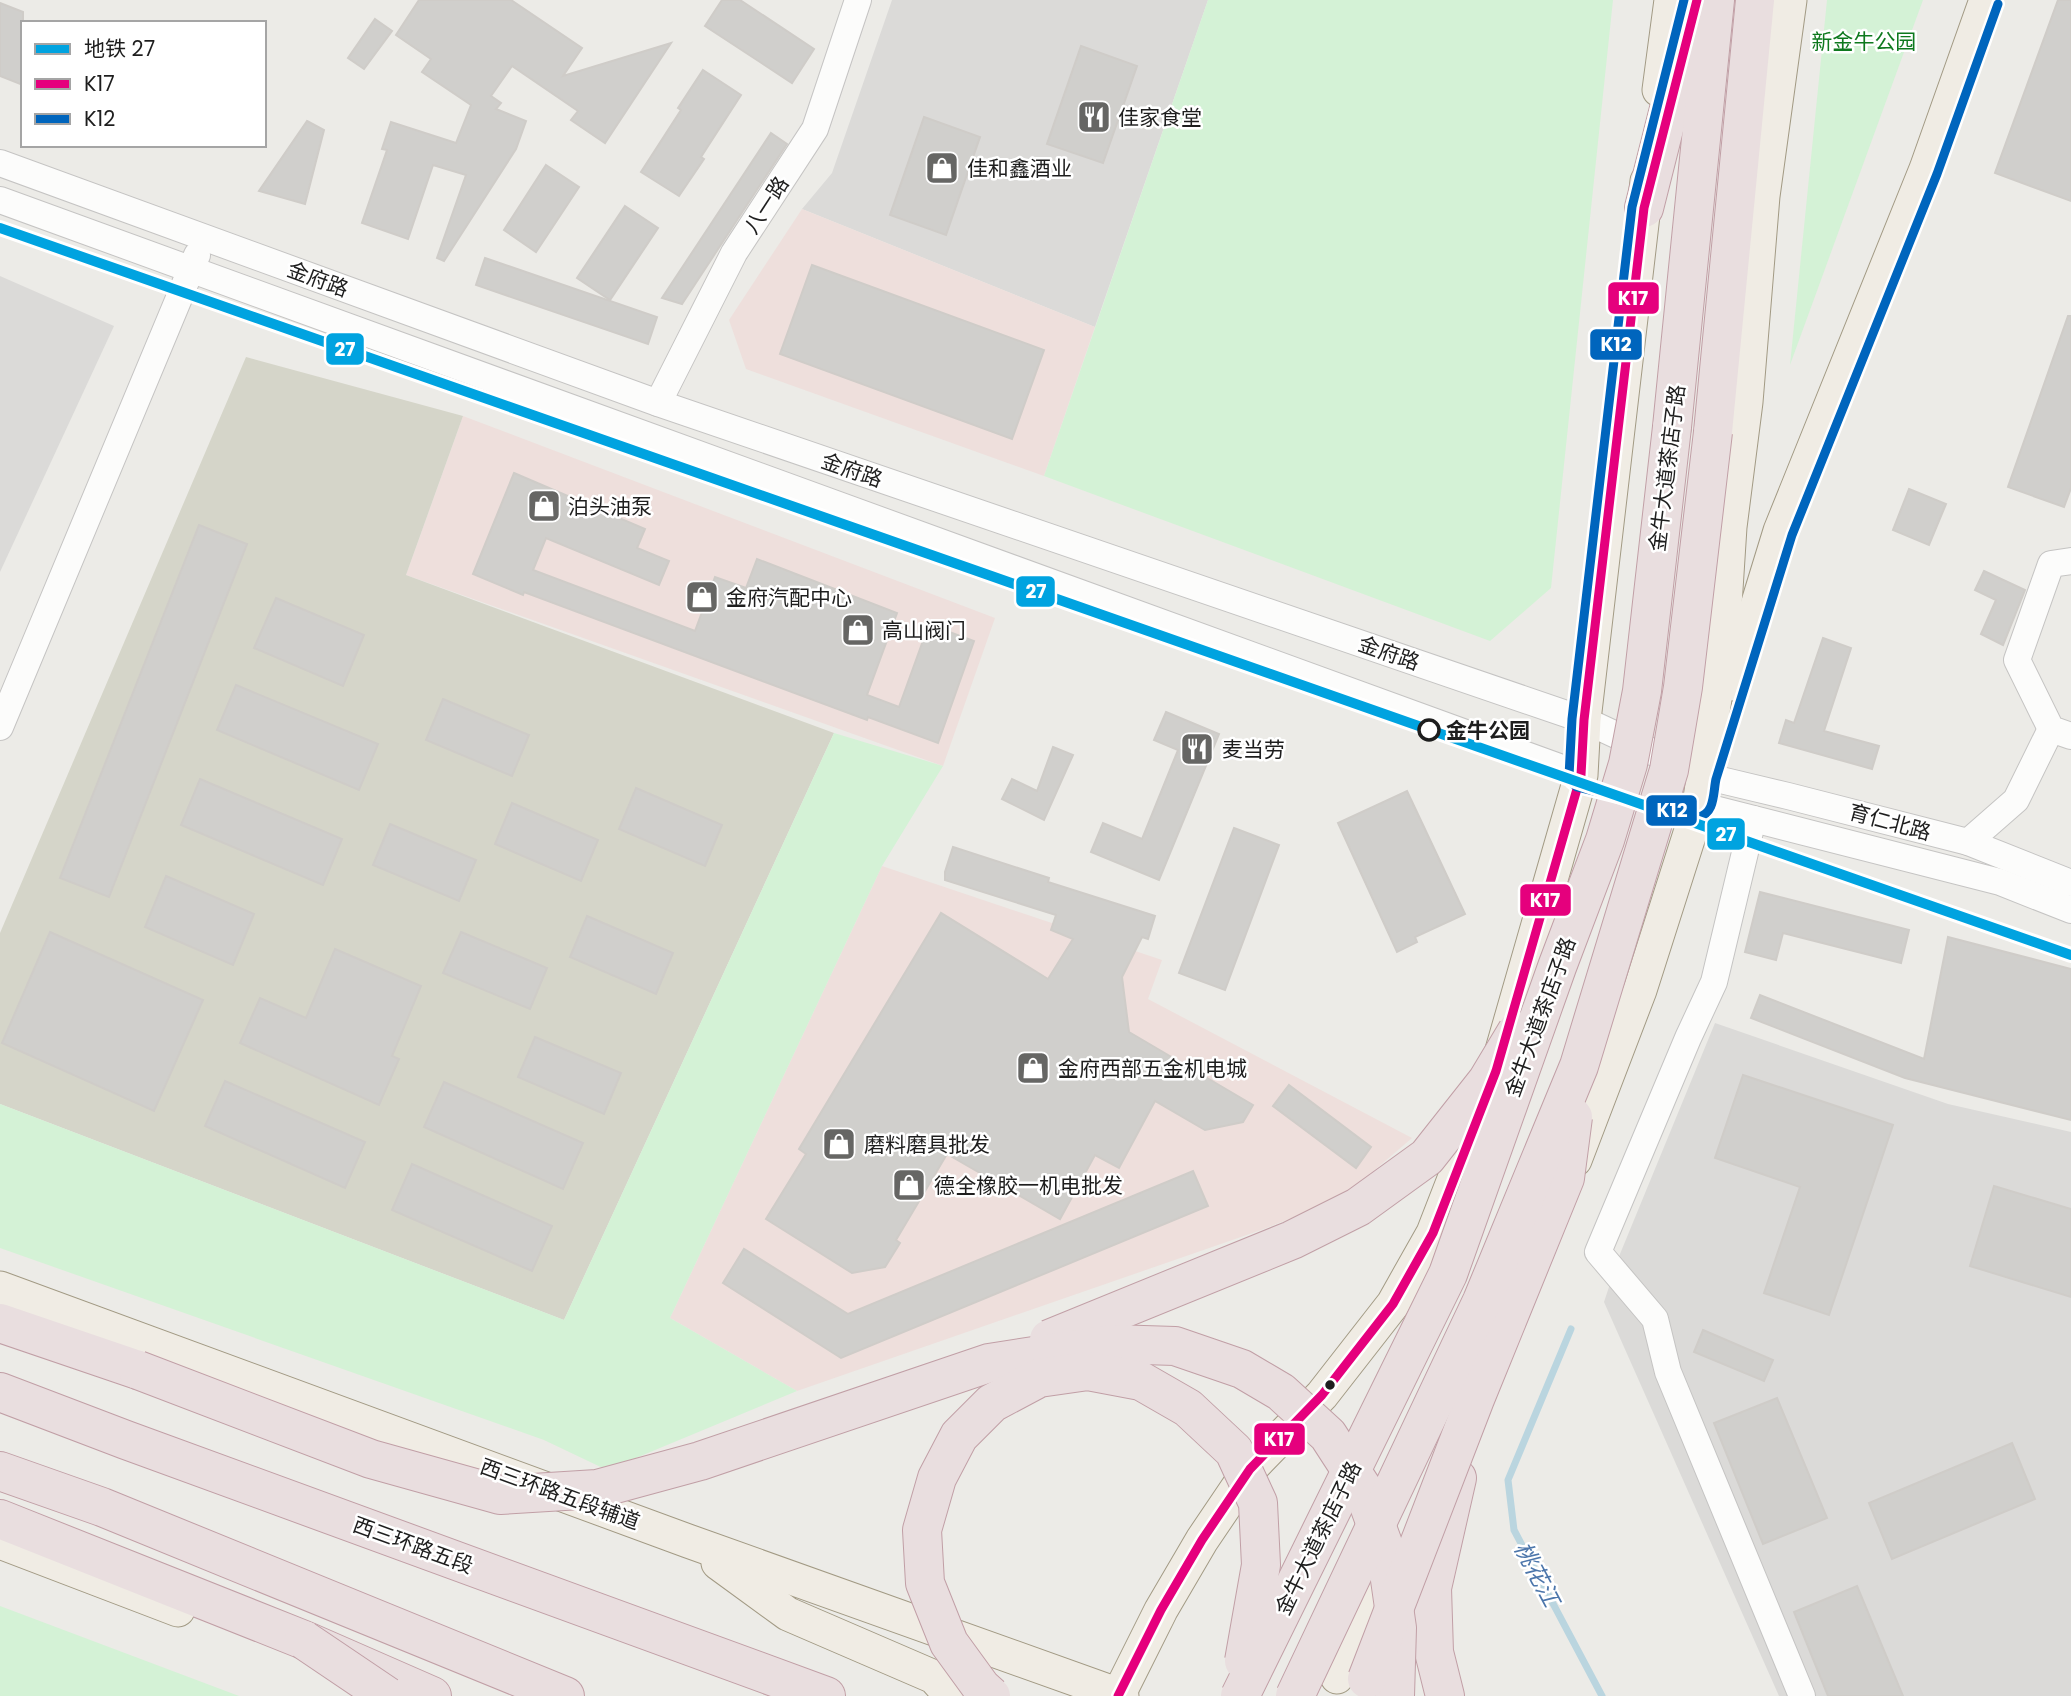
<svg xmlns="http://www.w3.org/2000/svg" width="2071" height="1696" viewBox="0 0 2071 1696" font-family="Poppins,'Noto Sans SC',sans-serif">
	<rect width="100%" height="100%" fill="#ecebe7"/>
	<g fill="#dbdad8">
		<polygon points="892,0 1208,0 1095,327 802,209 832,173"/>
		<polygon points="0,276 114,326 0,572"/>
		<polygon points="1715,1023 1948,1104 2071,1132 2071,1696 1779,1696 1604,1302 1620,1254"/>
	</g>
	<g fill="#eedfdc">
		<polygon points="802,209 1095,327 1044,476 746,369 729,320"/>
		<polygon points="463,416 995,618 943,766 406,575"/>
		<polygon points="882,866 1162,960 1148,999 1412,1138 1342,1198 1264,1229 797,1391 670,1318"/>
	</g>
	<polygon fill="#d5d5c9" points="246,357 463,416 406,575 834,733 564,1320 0,1104 0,933"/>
	<g fill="#d4f2d6">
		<polygon points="1208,0 1613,0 1551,588 1490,641 1044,476"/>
		<polygon points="1827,0 1923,0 1790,365"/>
		<polygon points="834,733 943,766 882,866 670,1318 797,1391 607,1470 544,1440 0,1248 0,1104 564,1320"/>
		<polygon points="0,1606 239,1696 0,1696"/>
	</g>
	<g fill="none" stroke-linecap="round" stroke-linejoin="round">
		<polyline stroke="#bad5df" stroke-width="7" points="1571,1329 1508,1480 1514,1530 1602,1696"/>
	</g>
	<g fill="#d0cfcc" stroke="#cfccc8" stroke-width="2">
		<polygon points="419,0 511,0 582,48 563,76 671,43 605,143 571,120 578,111 512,66 491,96 501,103 496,109 526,121 516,149 444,261 437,258 466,175 433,165 408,239 362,223 387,150 382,149 391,122 456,143 471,105 422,72 431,59 396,35"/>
		<polygon points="722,0 740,0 814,49 792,83 705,26"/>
		<polygon points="2058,0 2071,0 2071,201 1995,173"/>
		<polygon points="0,3 23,12 23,85 0,76"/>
		<polygon points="375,19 392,31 364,69 348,58"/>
		<polygon points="1081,46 1137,66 1103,163 1047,144"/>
		<polygon points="703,70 741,95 701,157 704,159 679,196 641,172 681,110 678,108"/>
		<polygon points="924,117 980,137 946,235 890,215"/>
		<polygon points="307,121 324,130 305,204 259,191"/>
		<polygon points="771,133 787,144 682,304 662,298"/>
		<polygon points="546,165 579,187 536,252 504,230"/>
		<polygon points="625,206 658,228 610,300 577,278"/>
		<polygon points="485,258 657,317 648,344 476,285"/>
		<polygon points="812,265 1044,350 1012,439 780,354"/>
		<polygon points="2068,316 2071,316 2071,488 2064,507 2008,487"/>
		<polygon points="514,473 645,529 637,548 669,561 659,585 546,538 533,570 695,631 715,577 746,588 757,559 897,613 867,695 899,707 928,627 936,627 974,641 938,743 868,717 867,720 524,592 523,595 473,574"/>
		<polygon points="1909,489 1946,504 1929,545 1893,530"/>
		<polygon points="199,525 247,544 109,897 60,878"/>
		<polygon points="1984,571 2025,590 2003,645 1981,634 1996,600 1975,590"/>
		<polygon points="276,598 364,635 343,686 254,648"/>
		<polygon points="1823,638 1851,648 1824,731 1879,746 1872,769 1779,743 1786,720 1794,723"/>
		<polygon points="236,685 378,744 359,790 217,730"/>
		<polygon points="443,699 529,735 512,776 426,740"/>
		<polygon points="1166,712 1219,734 1159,880 1091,852 1103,823 1142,839 1178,750 1154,740"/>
		<polygon points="1053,747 1073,755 1044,820 1002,799 1012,779 1037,791"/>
		<polygon points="200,779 342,839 323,885 181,825"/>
		<polygon points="636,788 722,825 705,866 619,829"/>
		<polygon points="1407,791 1465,914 1415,937 1417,942 1397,952 1338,823"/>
		<polygon points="512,803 598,840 581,881 495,844"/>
		<polygon points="390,824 476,860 459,901 373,865"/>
		<polygon points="1234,828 1279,845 1225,990 1179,973"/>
		<polygon points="953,847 1049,878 1048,882 1155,916 1148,939 1142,937 1122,977 1129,1032 1253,1105 1243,1122 1205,1130 1155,1101 1119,1168 1095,1155 1060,1219 947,1154 896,1240 900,1243 885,1267 852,1273 766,1219 806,1154 799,1149 941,913 1048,979 1073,939 1051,930 1056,915 945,880 945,872"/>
		<polygon points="166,876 254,914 233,965 145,927"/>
		<polygon points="1760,892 1909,930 1901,963 1783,933 1776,960 1745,952"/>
		<polygon points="587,916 673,953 656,994 570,957"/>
		<polygon points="50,932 203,1000 154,1111 2,1043"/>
		<polygon points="461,932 547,968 530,1009 443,973"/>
		<polygon points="1948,937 2071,969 2071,1120 1905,1078 1751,1018 1760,995 1924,1059"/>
		<polygon points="335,949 421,986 392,1056 399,1059 379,1105 240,1043 260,998 306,1018"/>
		<polygon points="535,1037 621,1073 604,1114 518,1077"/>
		<polygon points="1743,1075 1893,1125 1829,1315 1764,1293 1800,1187 1715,1158"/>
		<polygon points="225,1081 365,1142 345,1188 205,1126"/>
		<polygon points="444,1082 583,1143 563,1189 424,1127"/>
		<polygon points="1289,1085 1371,1147 1356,1168 1273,1106"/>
		<polygon points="412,1164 552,1226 532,1271 392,1210"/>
		<polygon points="1193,1171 1208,1206 841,1358 723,1283 744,1249 848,1314"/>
		<polygon points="1994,1186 2071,1209 2071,1297 1970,1266"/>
		<polygon points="1703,1330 1773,1360 1764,1381 1694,1352"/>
		<polygon points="1777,1398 1827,1518 1763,1544 1714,1423"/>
		<polygon points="2012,1443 2035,1499 1892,1559 1869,1503"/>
		<polygon points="1857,1586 1903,1696 1828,1696 1794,1612"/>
	</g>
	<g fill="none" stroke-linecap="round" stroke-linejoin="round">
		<defs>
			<g id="minor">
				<polyline points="0,163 658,403 1584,720 1704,776 1788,796 1968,842 2071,883"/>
				<polyline points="0,200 1581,775"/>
				<polyline points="658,403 734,253 815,129 858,0"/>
				<polyline points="2071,561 2051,564 2017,660 2051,729 2071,736"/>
				<polyline points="0,727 197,255"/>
				<polyline points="1699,805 2000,882 2071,910"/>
				<polyline points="1753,819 1714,982 1688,1038 1598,1252 1655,1319 1668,1372 1802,1696"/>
				<polyline points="1968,842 2016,800 2051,729"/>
			</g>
			<g id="major">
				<polyline points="1659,90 1671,0"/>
				<polyline points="1733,684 1780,531 1926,169 1986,0"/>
				<polyline points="1575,1160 1640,990 1699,805 1722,652 1730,527 1746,402 1763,196 1790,0"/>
				<polyline points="0,1288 688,1541 1122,1696"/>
				<polyline points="0,1542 178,1610"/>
				<polyline points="718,1563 788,1614 934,1677 951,1696"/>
				<polyline points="1337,1677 1393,1559"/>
				<polyline points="1118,1696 1161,1610 1202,1540 1250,1469 1322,1395 1393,1304 1433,1233 1496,1071 1581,775 1584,720 1647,181"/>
			</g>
			<g id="highway">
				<polyline points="1644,208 1696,2"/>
				<polyline points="1672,427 1715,0"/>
				<polyline points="1713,432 1755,0"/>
				<polyline points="0,1323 138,1370"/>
				<polyline points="0,1392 126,1440 826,1696"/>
				<polyline points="0,1471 102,1507 565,1696"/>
				<polyline points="0,1519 304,1640 432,1696"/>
				<polyline points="1445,1696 1434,1652 1432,1588 1457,1478"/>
			</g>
		</defs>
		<use href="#minor" stroke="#c5c4c3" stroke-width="28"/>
		<use href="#major" stroke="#a29a84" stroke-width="35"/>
		<use href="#highway" stroke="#c19fa6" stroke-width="40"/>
		<use href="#minor" stroke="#fcfcfb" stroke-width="26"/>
		<use href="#major" stroke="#f0ece4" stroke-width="33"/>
		<use href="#highway" stroke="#e9dedf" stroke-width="38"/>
		<defs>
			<g id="highway-bridge">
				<polyline points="1049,1339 1292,1240 1358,1207 1427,1157 1487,1081 1517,1031"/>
				<polyline points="138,1370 371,1459 500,1495 597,1489 700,1461 989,1363 1112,1344 1175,1346 1242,1369 1281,1392 1328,1435 1363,1489 1386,1552 1397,1628 1395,1696"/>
				<polyline points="304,1640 387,1696"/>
				<polyline points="1367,1679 1475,1399 1565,1178 1573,1117"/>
				<polyline points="991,1696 981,1687 949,1643 925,1583 922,1530 937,1478 959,1436 992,1403 1039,1378 1088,1371 1141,1381 1188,1408 1234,1451 1258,1503 1261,1565 1244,1661"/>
				<polyline points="1240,1696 1448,1274 1557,967 1605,840 1628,764 1642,691 1672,427"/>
				<polyline points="1295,1696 1482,1301 1579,1066 1669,770 1683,687 1713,432"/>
			</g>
		</defs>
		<use href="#highway-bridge" stroke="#c19fa6" stroke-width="40" stroke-linecap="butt"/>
		<use href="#highway-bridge" stroke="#e9dedf" stroke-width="38"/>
		<defs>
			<polyline id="bus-1" points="1118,1696 1161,1610 1202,1540 1250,1469 1322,1395 1393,1304 1433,1233 1496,1071 1581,775 1584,720 1644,208 1697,0"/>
			<path id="bus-2" d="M1684,0L1632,207L1572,719L1569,776L1571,782L1577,787L1698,817C1715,814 1713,793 1716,779L1792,535L1937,174L1998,4"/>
		</defs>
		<use href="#bus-1" stroke="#fff" stroke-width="14"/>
		<use href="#bus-2" stroke="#fff" stroke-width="14"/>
		<use href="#bus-1" stroke="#e5007d" stroke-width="9"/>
		<use href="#bus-2" stroke="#0065bd" stroke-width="9"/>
		<defs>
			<polyline id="metro-1" points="0,228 2071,955"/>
		</defs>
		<use href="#metro-1" stroke="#fff" stroke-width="16"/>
		<use href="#metro-1" stroke="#00a3e0" stroke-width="10"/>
	</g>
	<defs>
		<symbol id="restaurant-square" viewBox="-11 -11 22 22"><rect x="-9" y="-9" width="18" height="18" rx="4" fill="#666664" stroke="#fff"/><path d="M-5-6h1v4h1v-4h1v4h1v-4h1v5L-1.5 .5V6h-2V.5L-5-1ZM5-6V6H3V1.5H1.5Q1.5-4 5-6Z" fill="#fff"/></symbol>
		<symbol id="shop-square" viewBox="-11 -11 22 22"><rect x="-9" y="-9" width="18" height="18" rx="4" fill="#666664" stroke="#fff"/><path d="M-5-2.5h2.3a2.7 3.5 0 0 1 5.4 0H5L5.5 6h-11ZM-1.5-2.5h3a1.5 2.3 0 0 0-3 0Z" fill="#fff"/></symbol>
	</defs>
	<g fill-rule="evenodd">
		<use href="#restaurant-square" x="1075" y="98" width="38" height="38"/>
		<use href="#shop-square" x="923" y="149" width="38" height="38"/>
		<use href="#shop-square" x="525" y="487" width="38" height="38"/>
		<use href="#shop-square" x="683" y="578" width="38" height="38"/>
		<use href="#shop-square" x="839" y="611" width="38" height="38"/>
		<use href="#restaurant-square" x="1178" y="730" width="38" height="38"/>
		<use href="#shop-square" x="1014" y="1049" width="38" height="38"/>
		<use href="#shop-square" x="820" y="1125" width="38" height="38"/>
		<use href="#shop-square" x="890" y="1166" width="38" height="38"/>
	</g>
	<circle fill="#fff" stroke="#1e1e1e" stroke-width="3.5" cx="1429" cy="730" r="10"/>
	<circle fill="#1e1e1e" stroke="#fff" stroke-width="2.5" cx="1330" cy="1385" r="6"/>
	<g text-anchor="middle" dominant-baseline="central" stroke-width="5" stroke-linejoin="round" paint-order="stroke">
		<g font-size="21" fill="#0e791e" stroke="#fff">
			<text x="1864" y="41">新金牛公园</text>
		</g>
		<g font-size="21" fill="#1e1e1e" stroke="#fff" text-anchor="start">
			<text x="1118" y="117">佳家食堂</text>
			<text x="967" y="168">佳和鑫酒业</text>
			<text x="568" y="506">泊头油泵</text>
			<text x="726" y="597">金府汽配中心</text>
			<text x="882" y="630">高山阀门</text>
			<text x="1222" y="749">麦当劳</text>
			<text x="1058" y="1068">金府西部五金机电城</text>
			<text x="864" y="1144">磨料磨具批发</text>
			<text x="934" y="1185">德全橡胶一机电批发</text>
		</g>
		<g font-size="21" fill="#1e1e1e" stroke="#fff">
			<text transform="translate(766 205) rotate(-57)">八一路</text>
			<text transform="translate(318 279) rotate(20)">金府路</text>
			<text transform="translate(1667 468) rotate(-83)">金牛大道茶店子路</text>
			<text transform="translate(852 470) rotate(19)">金府路</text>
			<text transform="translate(1389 653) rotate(19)">金府路</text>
			<text transform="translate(1890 822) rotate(15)">育仁北路</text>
			<text transform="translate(1540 1017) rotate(-70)">金牛大道茶店子路</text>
			<text transform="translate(560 1494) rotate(20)">西三环路五段辅道</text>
			<text transform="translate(1318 1538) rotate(-64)">金牛大道茶店子路</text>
			<text transform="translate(413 1545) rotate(20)">西三环路五段</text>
		</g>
		<g font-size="21" font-weight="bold" fill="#1e1e1e" stroke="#fff" text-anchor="start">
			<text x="1446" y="730">金牛公园</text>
		</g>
		<g font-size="23" font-style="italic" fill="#4c76ab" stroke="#fff">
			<text transform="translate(1537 1574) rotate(62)">桃花江</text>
		</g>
	</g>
	<g stroke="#fff" stroke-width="2.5">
		<rect x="1607" y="281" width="53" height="34" rx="7" fill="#e5007d"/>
		<rect x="1589" y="328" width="54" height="33" rx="7" fill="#0065bd"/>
		<rect x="325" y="332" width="40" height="34" rx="7" fill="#00a3e0"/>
		<rect x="1015" y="575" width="41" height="33" rx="7" fill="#00a3e0"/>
		<rect x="1645" y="794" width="53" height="33" rx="7" fill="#0065bd"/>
		<rect x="1706" y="817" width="40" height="34" rx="7" fill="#00a3e0"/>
		<rect x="1519" y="883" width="53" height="34" rx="7" fill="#e5007d"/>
		<rect x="1253" y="1422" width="53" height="34" rx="7" fill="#e5007d"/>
	</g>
	<g font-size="19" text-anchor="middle" font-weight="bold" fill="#fff">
		<text x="1633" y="305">K17</text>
		<text x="1616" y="351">K12</text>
		<text x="345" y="356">27</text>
		<text x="1036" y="598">27</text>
		<text x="1672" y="817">K12</text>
		<text x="1726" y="841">27</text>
		<text x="1545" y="907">K17</text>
		<text x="1279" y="1446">K17</text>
	</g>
	<rect x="21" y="21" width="245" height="126" fill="#ffffff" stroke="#a5a5a5" stroke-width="2"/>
	<rect x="35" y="44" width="35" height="10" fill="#00a3e0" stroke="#a5a5a5" stroke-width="2"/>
	<text x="84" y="56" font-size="21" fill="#1e1e1e">地铁 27</text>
	<rect x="35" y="79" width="35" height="10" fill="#e5007d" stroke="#a5a5a5" stroke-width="2"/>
	<text x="84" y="91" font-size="21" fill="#1e1e1e">K17</text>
	<rect x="35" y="114" width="35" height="10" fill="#0065bd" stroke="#a5a5a5" stroke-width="2"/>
	<text x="84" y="126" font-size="21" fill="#1e1e1e">K12</text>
</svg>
